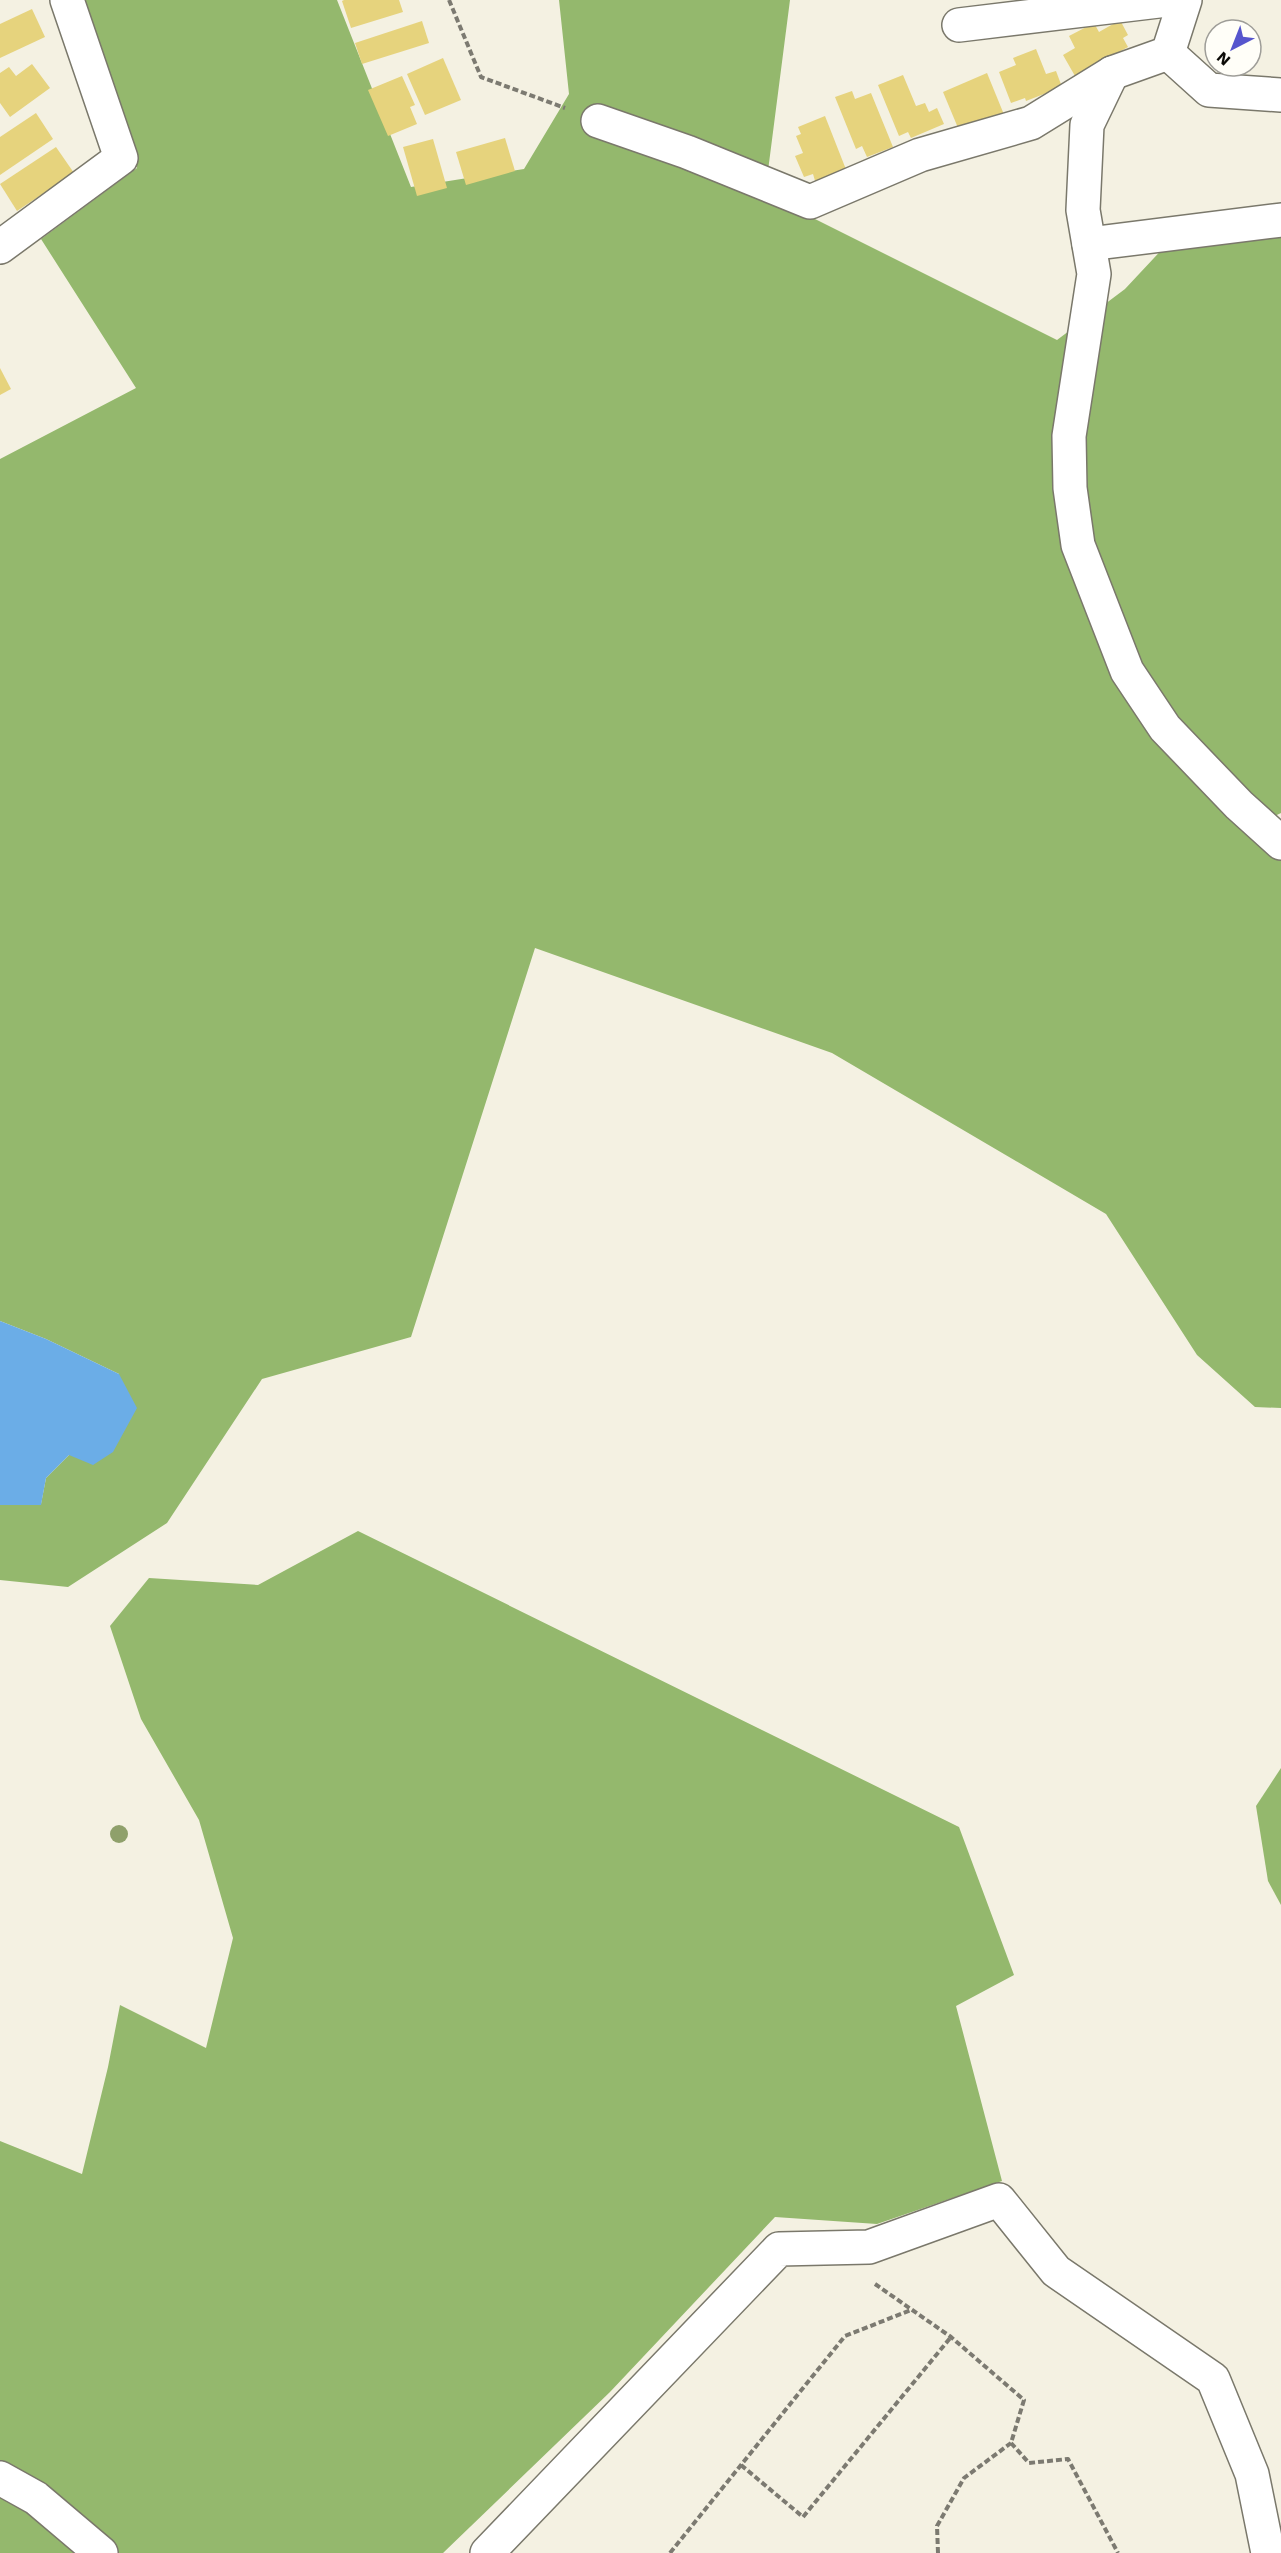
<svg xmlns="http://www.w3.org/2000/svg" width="1281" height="2553" viewBox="0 0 1281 2553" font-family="'Work Sans',sans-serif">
	<rect width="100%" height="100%" fill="#f4f1e2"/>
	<g fill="#94b86d">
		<polygon points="78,0 337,0 411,187 524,169 569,94 559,0 790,0 765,194 1057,340 1125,289 1183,227 1281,222 1281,813 1264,821 1281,849 1281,1408 1255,1407 1197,1355 1106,1214 832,1053 535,948 411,1337 262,1379 167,1523 68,1587 0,1580 0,1505 41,1504 46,1478 69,1455 119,1374 46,1339 0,1321 0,459 136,388 41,239 137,168"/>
		<polygon points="358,1531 959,1827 1014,1975 956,2006 1002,2181 877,2224 775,2217 610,2392 443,2553 0,2553 0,2141 82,2174 108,2067 120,2005 206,2048 233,1938 199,1820 141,1719 110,1626 149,1578 258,1585"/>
		<polygon points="1281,1768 1281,1905 1268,1881 1256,1806"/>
	</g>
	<polygon fill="#6bade7" points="0,1321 46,1339 119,1374 137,1408 113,1452 93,1465 69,1455 46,1478 41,1505 0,1505"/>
	<g fill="#e6d37d">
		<polygon points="344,0 399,0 403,12 351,28 342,1"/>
		<polygon points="32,9 45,37 0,58 0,24"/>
		<polygon points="1120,20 1128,35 1123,38 1128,47 1075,76 1063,55 1075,48 1069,36 1094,23 1099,32"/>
		<polygon points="422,21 429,43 362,64 355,43"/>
		<polygon points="1036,49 1046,74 1056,71 1062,87 1026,101 1025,98 1011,103 999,72 1016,65 1013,58"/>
		<polygon points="443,58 461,100 425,115 407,74"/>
		<polygon points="32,64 50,88 10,117 0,103 0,73 9,67 16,76"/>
		<polygon points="987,73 1005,117 961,135 943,92"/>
		<polygon points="903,75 916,106 925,103 929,112 937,108 944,124 911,138 908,132 899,136 878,85"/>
		<polygon points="402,76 415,105 410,107 417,124 388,136 368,90"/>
		<polygon points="852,91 855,99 871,93 893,147 867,157 862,146 856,149 835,97"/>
		<polygon points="36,113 53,139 0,175 0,137"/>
		<polygon points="825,116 847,172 816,184 813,174 804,177 795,156 803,153 796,136 801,134 798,127"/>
		<polygon points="505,138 515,171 466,185 456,152"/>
		<polygon points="433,139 447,188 417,196 403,147"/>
		<polygon points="56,147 74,173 17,211 0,184"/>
		<polygon points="0,368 11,389 0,395"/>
	</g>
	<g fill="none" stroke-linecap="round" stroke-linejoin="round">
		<defs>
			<g id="minor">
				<polyline points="959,25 1167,0"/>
				<polyline points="1168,53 1209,90 1281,95"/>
				<polyline points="1112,73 1087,125 1083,210 1094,274 1069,436 1070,488 1078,545 1127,671 1165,728 1239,805 1281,843"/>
				<polyline points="598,121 687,152 810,202 920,155 1031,123 1112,73 1168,53 1185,0"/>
				<polyline points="1089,244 1281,220"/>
				<polyline points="0,247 121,158 67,0"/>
				<polyline points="0,2478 36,2498 101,2553"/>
				<polyline points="487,2553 779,2249 869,2247 999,2200 1056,2271 1213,2379 1252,2474 1268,2553"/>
			</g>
		</defs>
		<use href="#minor" stroke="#7a786b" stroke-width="36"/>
		<g stroke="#7c7a71" stroke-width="4" stroke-dasharray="6 3" stroke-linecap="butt">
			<polyline points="449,0 481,77 565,108"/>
			<polyline points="875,2284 951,2337 1024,2400 1011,2443 1029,2463 1068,2459 1118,2553"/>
			<polyline points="741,2465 803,2517 951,2337"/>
			<polyline points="670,2553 845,2336 911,2310"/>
			<polyline points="938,2553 937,2526 964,2478 1011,2443"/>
		</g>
		<use href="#minor" stroke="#fff" stroke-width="33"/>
	</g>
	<circle fill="#8fa06b" cx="119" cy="1834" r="9"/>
	<g transform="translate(1233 48) rotate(222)"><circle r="28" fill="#fffef8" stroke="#9e9d98" stroke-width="1.5"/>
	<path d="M0-4.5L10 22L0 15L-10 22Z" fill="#5655cd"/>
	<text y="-9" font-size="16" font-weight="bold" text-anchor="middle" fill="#0c0b07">N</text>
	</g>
</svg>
